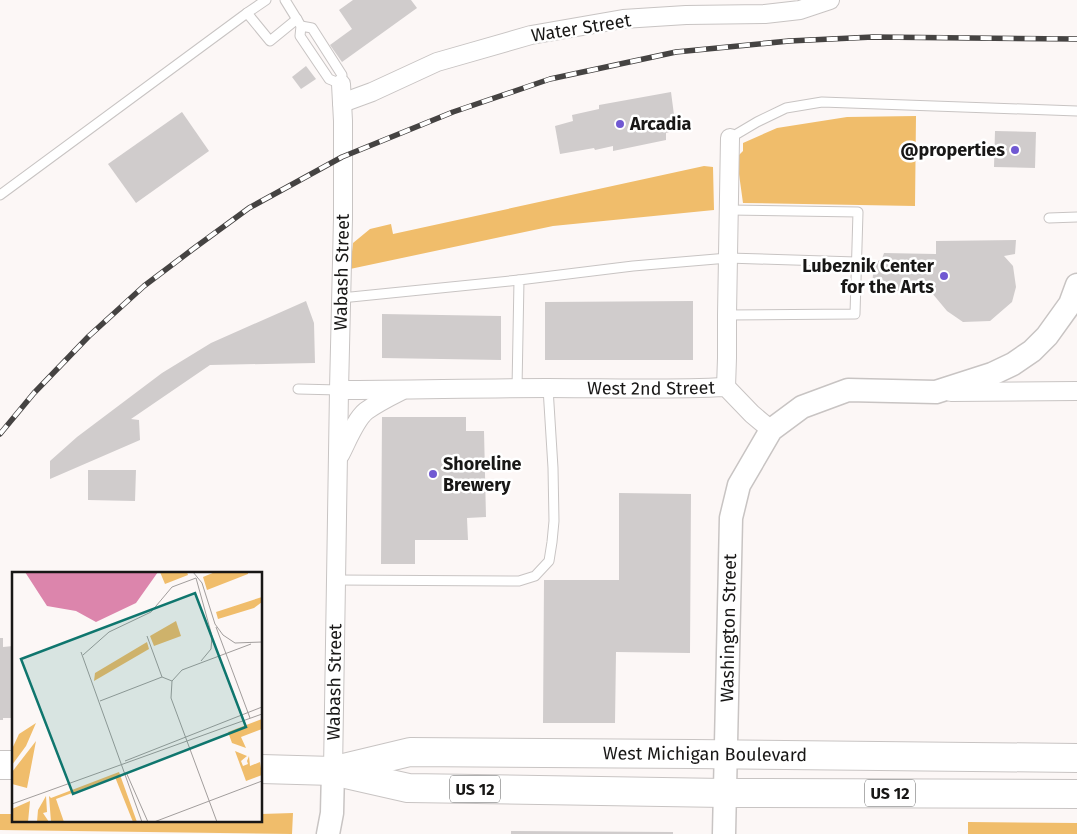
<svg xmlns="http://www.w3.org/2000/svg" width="1077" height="834" viewBox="0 0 1077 834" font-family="'Fira Sans',sans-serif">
	<rect width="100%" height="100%" fill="#fcf7f6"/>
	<g fill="#f0bd6b">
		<polygon points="916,116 915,206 743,203 739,174 739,155 743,151 743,143 777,128 847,117"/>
		<polygon points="704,166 713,167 714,210 553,226 350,269 353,243 370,229 391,224 393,234"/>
		<polygon points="293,813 292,834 0,830 0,814 14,814 14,820 261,820 261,814"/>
		<polygon points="968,822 1077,823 1077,834 968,834"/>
	</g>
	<g fill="#d0cccc">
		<polygon points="353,0 411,0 417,8 342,62 330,45 352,29 339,10"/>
		<polygon points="306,66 316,79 301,89 292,77"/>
		<polygon points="671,92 676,130 666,133 666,140 613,151 613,146 595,150 594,148 560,154 555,126 573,121 572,115 599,109 599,105"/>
		<polygon points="182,112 209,151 136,203 108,164"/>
		<polygon points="995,131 1036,132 1035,168 994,167"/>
		<polygon points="1016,240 1015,254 1004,256 1013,266 1016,287 1012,302 990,321 963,322 947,311 932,293 874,290 872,286 874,263 882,259 884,253 936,254 936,241"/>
		<polygon points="306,301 314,323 315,363 210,365 131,419 139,420 140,440 50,479 50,461 77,437 162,373 211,343"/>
		<polygon points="693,301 693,360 545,360 545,302"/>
		<polygon points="382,314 501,316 501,360 382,358"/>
		<polygon points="382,417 466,417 466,431 484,431 486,517 467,518 468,540 415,540 415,564 381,564"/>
		<polygon points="88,470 136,470 135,501 88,500"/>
		<polygon points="619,493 691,494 690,653 616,652 615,723 543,723 544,580 619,580"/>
		<polygon points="0,638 3,638 3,647 13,646 14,653 14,718 3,718 3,720 0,720"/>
		<polygon points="511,831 673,832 673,834 511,834"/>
	</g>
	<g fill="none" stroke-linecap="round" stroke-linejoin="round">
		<defs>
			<g id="service">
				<polyline points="285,0 301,26 300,36 329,79 341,84 342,75 312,28 301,26"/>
				<polyline points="247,13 266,0"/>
				<polyline points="730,138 757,122 786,108 822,102 1077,111"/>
				<polyline points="0,195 247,13 270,41 297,19"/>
				<polyline points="1049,218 1077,217"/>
				<polyline points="341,298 519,280"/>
				<polyline points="727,315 855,314 858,212 729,210"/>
				<polyline points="517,388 519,280 633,266 728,258 856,262"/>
				<polyline points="298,389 339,390"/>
				<polyline points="336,580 519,581 535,576 549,561 552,542 554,521 553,468 548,388"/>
			</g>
			<g id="minor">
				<polyline points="342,103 372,92 437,62 531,35 623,19 686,15 765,14 800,10 830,0"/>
				<polyline points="726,387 727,358 727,315 730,138"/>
				<path id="s1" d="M339,390C408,390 478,388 547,388C607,388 666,390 726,387L752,414L771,430"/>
				<polyline points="951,392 1077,391"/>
				<path d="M340,455C347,442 355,420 366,411C377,403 389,397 401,391"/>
				<path id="s2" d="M333,771L339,390L343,219V121L341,84"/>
			</g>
			<g id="tertiary">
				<polyline points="328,834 332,813 333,771"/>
				<path id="s3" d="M724,834L731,518L739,485L771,430L802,407L848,390L936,392L992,374L1013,364L1032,351L1047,336L1070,304L1077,285"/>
			</g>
			<g id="primary">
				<polyline points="0,765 14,765"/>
				<polyline points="261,769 333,771 408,788 724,793 1077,794"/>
				<path id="s4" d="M339,769L410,752L692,754L1077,758"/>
			</g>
		</defs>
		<use href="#service" stroke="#c8c4c3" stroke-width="11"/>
		<use href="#minor" stroke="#c8c4c3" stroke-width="20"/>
		<use href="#tertiary" stroke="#c8c4c3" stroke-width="25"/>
		<use href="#primary" stroke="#c8c4c3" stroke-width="30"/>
		<use href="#service" stroke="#fff" stroke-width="9"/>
		<use href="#minor" stroke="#fff" stroke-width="18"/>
		<use href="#tertiary" stroke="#fff" stroke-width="22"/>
		<use href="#primary" stroke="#fff" stroke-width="28"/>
		<defs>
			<polyline id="rail" points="0,434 34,393 89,336 144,286 193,249 249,208 342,157 453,112 550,79 676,52 789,41 873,37 1077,39"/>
		</defs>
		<use href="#rail" stroke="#454342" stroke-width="5.5"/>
		<use href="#rail" stroke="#fff" stroke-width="4" stroke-dasharray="11" stroke-linecap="butt"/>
	</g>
	<g fill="#7058d2" stroke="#fff" stroke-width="2">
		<circle cx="620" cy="124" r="5"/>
		<circle cx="1015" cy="150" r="5"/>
		<circle cx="944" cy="276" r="5"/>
		<circle cx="433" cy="474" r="5"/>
	</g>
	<g text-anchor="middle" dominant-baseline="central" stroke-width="5" stroke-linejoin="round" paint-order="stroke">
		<g fill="#fff" stroke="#5d5d5c" stroke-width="1">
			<rect x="450" y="775.5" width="50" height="27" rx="4"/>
			<rect x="865" y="779.5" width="50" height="27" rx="4"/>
		</g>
		<g font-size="16" font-weight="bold" fill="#181716">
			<text x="475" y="789">US 12</text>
			<text x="890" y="793">US 12</text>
		</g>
		<g font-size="18" fill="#181716" stroke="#fff">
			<text transform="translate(581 28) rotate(-9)">Water Street</text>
			<text stroke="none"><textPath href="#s2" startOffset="499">Wabash Street</textPath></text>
			<text stroke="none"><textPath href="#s1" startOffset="312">West 2nd Street</textPath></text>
			<text stroke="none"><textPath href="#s3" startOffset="206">Washington Street</textPath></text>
			<text stroke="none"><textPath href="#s2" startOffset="89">Wabash Street</textPath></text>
			<text stroke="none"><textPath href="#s4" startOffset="368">West Michigan Boulevard</textPath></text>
		</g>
		<g font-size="18" font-weight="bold" fill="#181716" stroke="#fff" text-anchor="start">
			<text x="630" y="124">Arcadia</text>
			<text x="1005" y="150" text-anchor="end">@properties</text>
			<text x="934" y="266" text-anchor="end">Lubeznik Center<tspan x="934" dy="21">for the Arts</tspan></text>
			<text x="443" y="464">Shoreline<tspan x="443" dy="21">Brewery</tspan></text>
		</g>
	</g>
	<g transform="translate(12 572)">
		<rect width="250" height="250" fill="#fcf7f6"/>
		<path d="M148,0H175L176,3L153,12ZM203,0H236V2L195,18L191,5ZM250,25V30L242,36L206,47L204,40ZM164,49L169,64L142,74L138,64ZM135,70L137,77L82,109L83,101ZM250,147V157L229,165L234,176L220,171L216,160ZM24,151L14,174L0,193V177L7,162ZM24,169L15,216L0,212V200ZM223,179L235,184L229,189L231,194L236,192L235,189L237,184L238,194L248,190L250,203L234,209ZM107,200L125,250H121L103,205L44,227L52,250H39L37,224L39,226ZM34,224L35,240L31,241L37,250H25L26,238ZM18,229L16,250H0V237Z" fill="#f0bd6b"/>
		<path d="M13,0H146L124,31L84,50L64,39L35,34Z" fill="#dc85ac"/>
		<path fill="none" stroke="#a19d9c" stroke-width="1" d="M181,0L190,11L203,52L211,63L223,71L250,70M184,6L200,64L199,77L189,89M204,55L238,146M135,64L150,105M69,80L130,250M71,83L97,60L139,40L160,15L184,6M88,129L150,105L160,109M113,189L250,135M114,200L136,250M0,232L250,142M142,250L250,209M205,250L159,126L160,109L170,98L239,72"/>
		<path fill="#0f766e" fill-opacity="0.15" stroke="#0f766e" stroke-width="2.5" d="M183,21L234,155L61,222L9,87Z"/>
		<rect width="250" height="250" fill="none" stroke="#181716" stroke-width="2.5"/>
	</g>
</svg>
